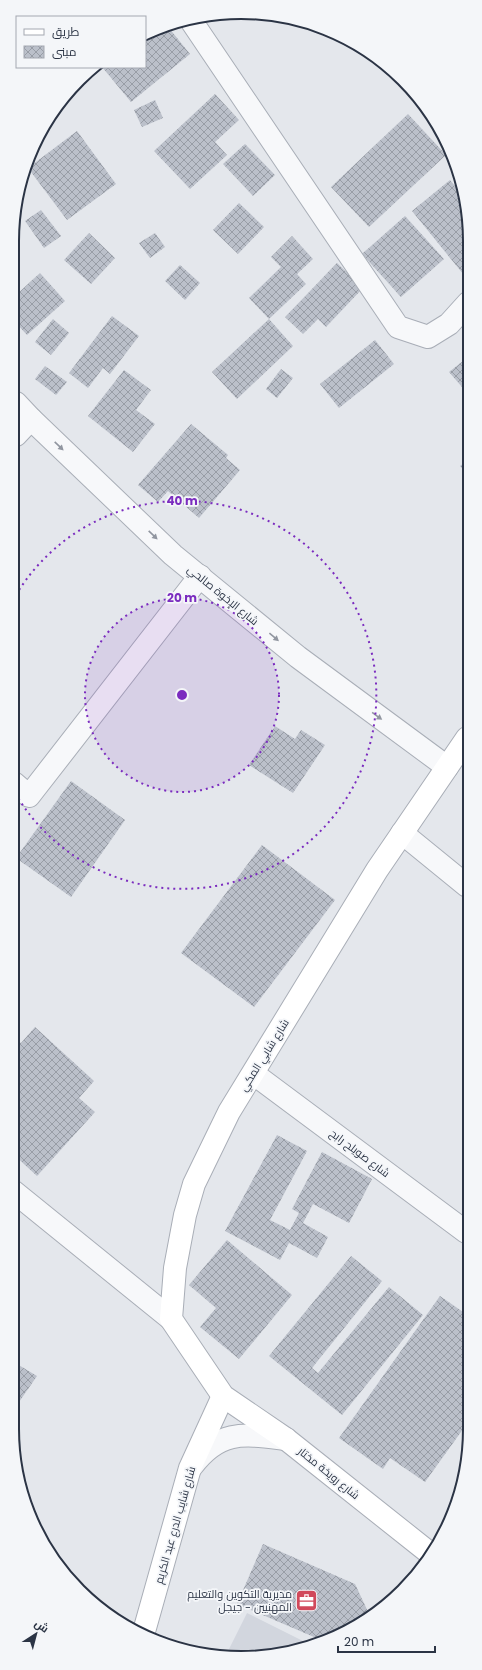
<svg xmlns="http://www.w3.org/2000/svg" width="482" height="1670" viewBox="0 0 482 1670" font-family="Poppins,Cairo,sans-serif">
	<defs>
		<pattern id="building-cross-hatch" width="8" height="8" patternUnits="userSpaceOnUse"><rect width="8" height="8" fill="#bbc0ca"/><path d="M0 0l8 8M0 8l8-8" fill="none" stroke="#989da6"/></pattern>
	</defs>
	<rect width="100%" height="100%" fill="#e4e7ec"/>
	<polygon fill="#d2d6de" points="247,1613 311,1645 300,1650 225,1657"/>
	<g fill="url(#building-cross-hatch)">
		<polygon points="169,28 190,54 131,102 102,67 145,67 145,38"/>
		<polygon points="215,94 239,120 215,142 227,155 190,189 154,151"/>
		<polygon points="155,100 163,118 142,127 134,110"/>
		<polygon points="408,114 446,155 369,227 331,187"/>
		<polygon points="77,131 116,184 67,220 28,168"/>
		<polygon points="245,144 275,175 253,196 223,164"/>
		<polygon points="450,180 464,197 468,211 468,280 412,211"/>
		<polygon points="239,203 264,227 238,254 213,230"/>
		<polygon points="41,210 61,236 44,248 25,221"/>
		<polygon points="405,216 444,259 401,297 362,254"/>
		<polygon points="89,233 115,258 91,284 64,260"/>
		<polygon points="155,233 165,247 150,258 139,243"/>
		<polygon points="292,236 313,259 297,274 306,284 269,319 293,346 237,399 212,372 269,319 249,298 281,267 271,257"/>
		<polygon points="337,263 363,288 326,327 318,319 303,334 285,317"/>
		<polygon points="180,265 200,283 185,300 165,281"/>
		<polygon points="40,273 65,301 27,335 16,323 16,295"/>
		<polygon points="112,316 139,336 110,374 103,368 88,388 69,373"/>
		<polygon points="53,319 69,333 51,355 35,342"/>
		<polygon points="375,340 394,364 339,408 320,384"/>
		<polygon points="468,357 468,394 449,372"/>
		<polygon points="45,366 67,382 56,395 35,379"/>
		<polygon points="281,369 293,378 277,398 266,389"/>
		<polygon points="124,370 151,390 136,410 155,424 133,452 88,416"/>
		<polygon points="191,424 228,455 226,458 240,470 199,518 168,491 158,502 138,485"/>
		<polygon points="468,460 468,475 460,466"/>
		<polygon points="275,726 295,739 301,730 325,745 293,793 249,765"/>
		<polygon points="71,781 125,820 71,897 16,858"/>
		<polygon points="262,845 335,900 254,1007 181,953"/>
		<polygon points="35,1027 94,1081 79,1098 95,1112 37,1176 13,1154 13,1037 21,1043"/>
		<polygon points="277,1135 307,1151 270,1220 290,1230 299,1213 292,1209 322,1152 372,1179 349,1223 313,1204 303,1223 328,1237 317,1258 289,1243 280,1260 225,1231"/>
		<polygon points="227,1240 292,1295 239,1359 200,1327 216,1308 189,1285"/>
		<polygon points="351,1256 382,1281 312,1368 318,1373 389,1287 423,1315 342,1415 269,1356"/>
		<polygon points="440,1296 466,1314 466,1425 425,1482 390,1458 383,1469 339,1438"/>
		<polygon points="17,1364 37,1376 17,1405 12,1402 12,1371"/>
		<polygon points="263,1544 355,1584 370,1616 321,1640 237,1604"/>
	</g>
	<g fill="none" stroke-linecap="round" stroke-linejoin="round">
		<defs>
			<g id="minor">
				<polyline points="190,19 398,327 428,337 449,324 468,303"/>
				<polyline points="16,403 31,419 173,555 298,657 447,767"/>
				<polyline points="16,435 31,419"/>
				<polyline points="14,783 29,796 200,576"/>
				<polyline points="402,833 467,886"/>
				<polyline points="254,1074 466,1232"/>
				<polyline points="13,1191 171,1319"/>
				<path d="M192,1466C220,1429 244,1434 286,1439"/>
			</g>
			<g id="secondary">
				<polyline points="432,1555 286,1439 223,1396 171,1319 175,1268 185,1215 194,1184 229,1112 377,870 467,738"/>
				<polyline points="143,1635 190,1468 223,1396"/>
			</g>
		</defs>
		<use href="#minor" stroke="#a9aeb7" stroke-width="24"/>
		<use href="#secondary" stroke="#a9aeb7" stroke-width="24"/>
		<use href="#minor" stroke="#f7f8fa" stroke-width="22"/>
		<use href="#secondary" stroke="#fff" stroke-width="22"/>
	</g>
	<defs><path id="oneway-solid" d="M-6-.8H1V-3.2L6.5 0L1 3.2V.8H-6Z"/></defs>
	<g fill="#9196a0">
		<use href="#oneway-solid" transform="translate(59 446) rotate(44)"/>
		<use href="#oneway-solid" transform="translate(153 535) rotate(44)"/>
		<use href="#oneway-solid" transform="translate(274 637) rotate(40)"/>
		<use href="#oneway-solid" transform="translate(377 716) rotate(36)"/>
	</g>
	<circle cx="182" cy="695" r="97" fill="#7b2cbf" fill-opacity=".12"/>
	<g fill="none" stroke="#7b2cbf" stroke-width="2" stroke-dasharray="2 4">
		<circle cx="182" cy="695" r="97"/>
		<path d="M16 595A194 194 0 1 1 15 793"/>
	</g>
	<defs>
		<symbol id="office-square" viewBox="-11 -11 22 22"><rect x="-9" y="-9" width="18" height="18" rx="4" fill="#d1495b" stroke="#f4f6f9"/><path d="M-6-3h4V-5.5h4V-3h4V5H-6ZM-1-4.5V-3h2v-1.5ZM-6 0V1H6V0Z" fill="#fff"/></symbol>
	</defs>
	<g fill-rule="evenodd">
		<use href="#office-square" x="294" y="1588" width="25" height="25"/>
	</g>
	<g text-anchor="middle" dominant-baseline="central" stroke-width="3.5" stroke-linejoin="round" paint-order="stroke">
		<g font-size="11" fill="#2b3445" stroke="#f4f6f9">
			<text transform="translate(223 595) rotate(39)">شارع الإخوة صالحي</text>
			<text transform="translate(264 1055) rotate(-58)">شارع شابي المكي</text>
			<text transform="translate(360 1153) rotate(37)">شارع صويلح رابح</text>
			<text transform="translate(329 1473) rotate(39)">شارع رويخة مختار</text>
			<text transform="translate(175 1525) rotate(-74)">شارع شايب الدرع عبد الكريم</text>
		</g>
		<g font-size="11" fill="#2b3445" stroke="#f4f6f9" text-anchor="end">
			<text x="292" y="1594">مديرية التكوين والتعليم<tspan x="292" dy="13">المهنيين - جيجل</tspan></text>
		</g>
	</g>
	<path d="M0 0H482V1670H0ZM241 19H241A222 222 0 0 1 463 241V1429A222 222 0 0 1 241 1651H241A222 222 0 0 1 19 1429V241A222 222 0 0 1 241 19Z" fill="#f4f6f9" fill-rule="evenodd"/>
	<path fill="none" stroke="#2b3445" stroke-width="2" d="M241 19H241A222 222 0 0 1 463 241V1429A222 222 0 0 1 241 1651H241A222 222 0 0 1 19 1429V241A222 222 0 0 1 241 19Z"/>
	<circle cx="182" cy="695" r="6" fill="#7b2cbf" stroke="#f4f6f9" stroke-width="2"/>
	<g font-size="12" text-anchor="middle" font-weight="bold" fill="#7b2cbf" stroke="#f4f6f9" stroke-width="3.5" stroke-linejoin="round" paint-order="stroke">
		<text x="182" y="505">40 m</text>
		<text x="182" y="602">20 m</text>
	</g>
	<rect x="16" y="16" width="130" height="52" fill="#f4f6f9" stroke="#a4a8b1"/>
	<rect x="24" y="29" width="20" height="6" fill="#ffffff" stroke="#a4a8b1"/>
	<text x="52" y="36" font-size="12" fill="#2b3445">طريق</text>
	<rect x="24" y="46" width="20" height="12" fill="url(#building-cross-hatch)" stroke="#a4a8b1"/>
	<text x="52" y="56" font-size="12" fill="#2b3445">مبنى</text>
	<g transform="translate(36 1634) rotate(36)" stroke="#f4f6f9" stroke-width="3" paint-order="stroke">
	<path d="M0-3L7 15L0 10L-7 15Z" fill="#2b3445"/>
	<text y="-6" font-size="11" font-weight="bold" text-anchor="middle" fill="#2b3445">ش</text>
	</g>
	<path d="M338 1646v6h97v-6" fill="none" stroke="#2b3445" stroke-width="2"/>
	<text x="344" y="1646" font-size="12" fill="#2b3445" stroke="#f4f6f9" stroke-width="3" paint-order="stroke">20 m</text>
</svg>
